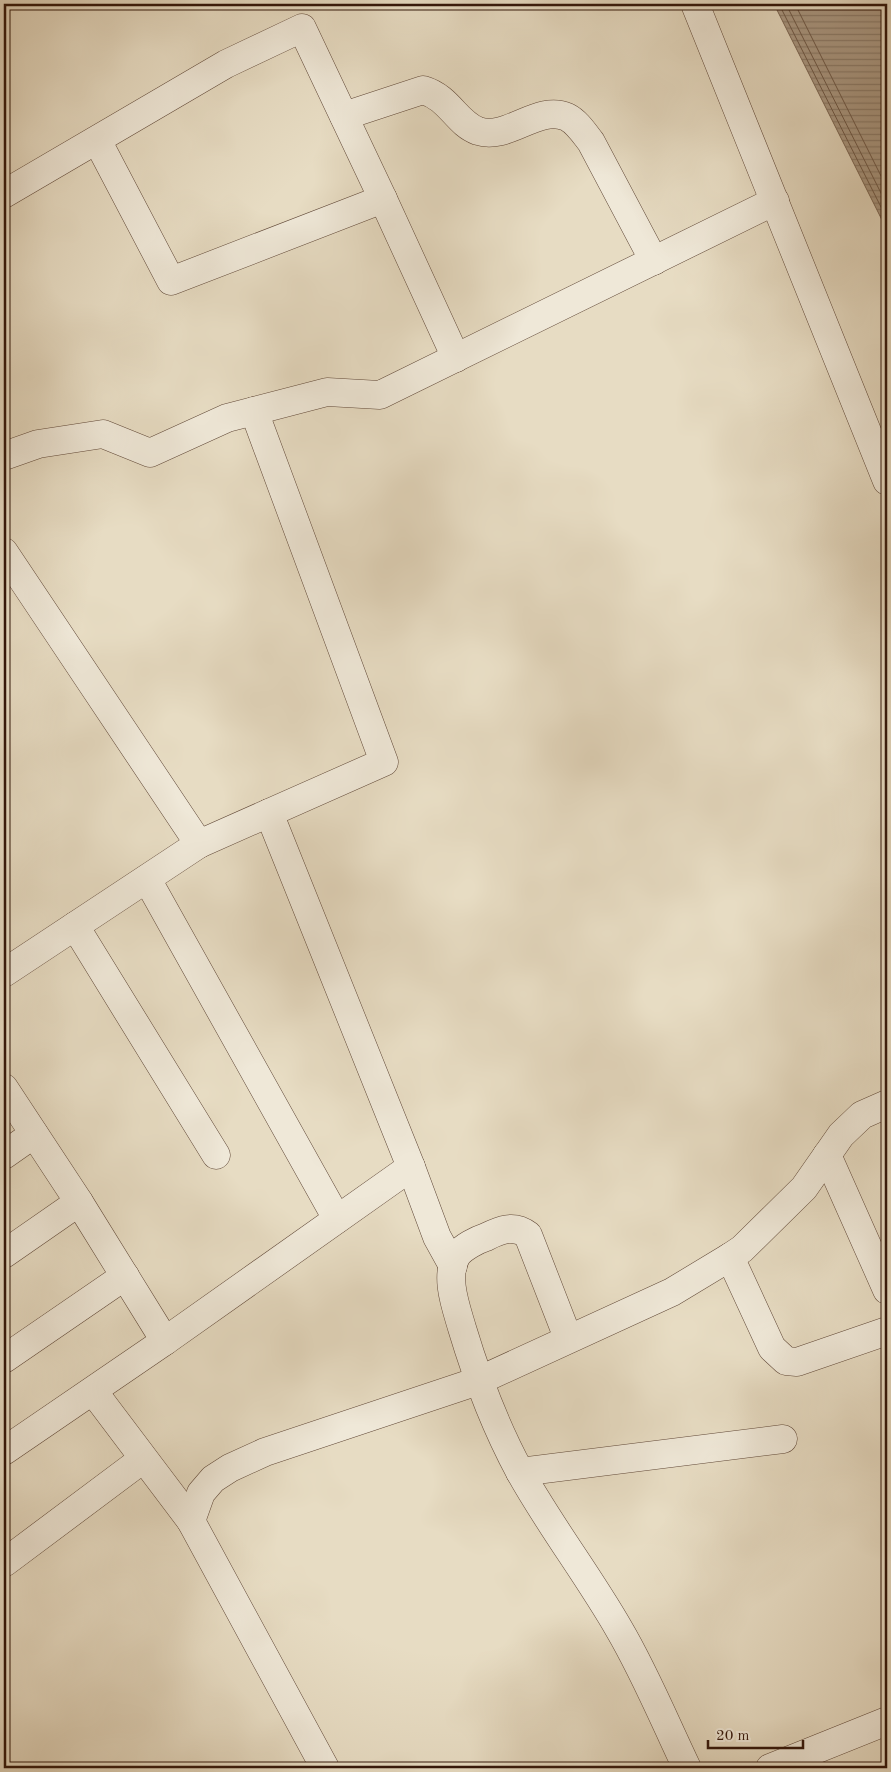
<svg xmlns="http://www.w3.org/2000/svg" width="891" height="1772" viewBox="0 0 891 1772" font-family="'Old Standard TT',serif">
	<defs>
		<pattern id="water-rules" width="6" height="5" patternUnits="userSpaceOnUse" patternTransform="scale(1.25)"><rect width="6" height="5" fill="#aa9984"/><path d="M0 2.5h6" fill="none" stroke="#8b7c6a"/></pattern>
	</defs>
	<rect width="100%" height="100%" fill="#e7dcc3"/>
	<filter id="stains"><feTurbulence type="fractalNoise" baseFrequency=".004" numOctaves="4"/><feColorMatrix values="0 0 0 0 .2 0 0 0 0 .09 0 0 0 0 .02 0 0 0 .5 -.17"/></filter>
	<radialGradient id="worn" r=".72"><stop offset=".6" stop-color="#630" stop-opacity="0"/><stop offset="1" stop-color="#630" stop-opacity=".3"/></radialGradient>
	<polygon fill="url(#water-rules)" stroke="#7a6553" points="774,4 887,4 887,230"/>
	<g fill="none" stroke-linecap="round" stroke-linejoin="round">
		<g stroke="#6e5847" stroke-width="1">
			<polyline points="779,4 887,219"/>
			<polyline points="786,4 887,205"/>
			<polyline points="795,4 887,188"/>
		</g>
		<defs>
			<g id="minor">
				<polyline points="695,4 887,481"/>
				<path d="M344,116L423,90C450,98 456,123 478,131C508,141 538,104 567,117C577,122 584,133 591,142L654,261"/>
				<polyline points="4,194 226,64 302,28 383,199 171,281 97,140"/>
				<polyline points="383,199 456,358"/>
				<polyline points="4,456 38,444 103,434 150,453 227,418 327,392 380,395 775,201"/>
				<polyline points="4,552 199,844 4,973"/>
				<polyline points="199,844 384,762 254,411"/>
				<polyline points="147,879 337,1219"/>
				<polyline points="75,926 216,1155"/>
				<polyline points="4,1088 79,1202 165,1341 4,1451"/>
				<polyline points="4,1155 34,1134"/>
				<polyline points="827,1155 887,1290"/>
				<polyline points="411,1167 437,1237 453,1266"/>
				<polyline points="4,1254 79,1202"/>
				<polyline points="730,1257 772,1348 786,1361 797,1362 887,1331"/>
				<path d="M568,1338L528,1235C514,1224 500,1230 486,1237C477,1240 463,1247 457,1255C444,1276 456,1307 462,1328C477,1378 495,1426 520,1472C550,1526 588,1575 619,1629C645,1673 665,1722 687,1768"/>
				<polyline points="165,1341 411,1167 269,813"/>
				<polyline points="4,1359 125,1276"/>
				<polyline points="93,1391 191,1521 325,1768"/>
				<polyline points="520,1472 783,1439"/>
				<polyline points="191,1521 201,1493 213,1479 230,1468 265,1452 478,1381 672,1292 730,1257 742,1249 804,1188 841,1135 862,1115 887,1104"/>
				<polyline points="4,1563 143,1459"/>
				<polyline points="770,1768 887,1721"/>
			</g>
		</defs>
		<use href="#minor" stroke="#604838" stroke-width="29"/>
		<use href="#minor" stroke="#efe8d8" stroke-width="28"/>
	</g>
	<rect width="891" height="1772" fill="none" stroke="#e7dcc3" stroke-width="20"/>
	<rect x="5" y="5" width="881" height="1762" fill="none" stroke="#33160a" stroke-width="2.5"/>
	<rect x="10" y="10" width="871" height="1752" fill="none" stroke="#33160a"/>
	<path d="M708 1740v8h95v-8" fill="none" stroke="#33160a" stroke-width="2.5"/>
	<text x="716" y="1740" font-size="15" fill="#33160a" stroke="#efe8d8" stroke-width="4" paint-order="stroke">20 m</text>
	<rect width="100%" height="100%" filter="url(#stains)"/>
	<rect width="100%" height="100%" fill="url(#worn)"/>
</svg>
